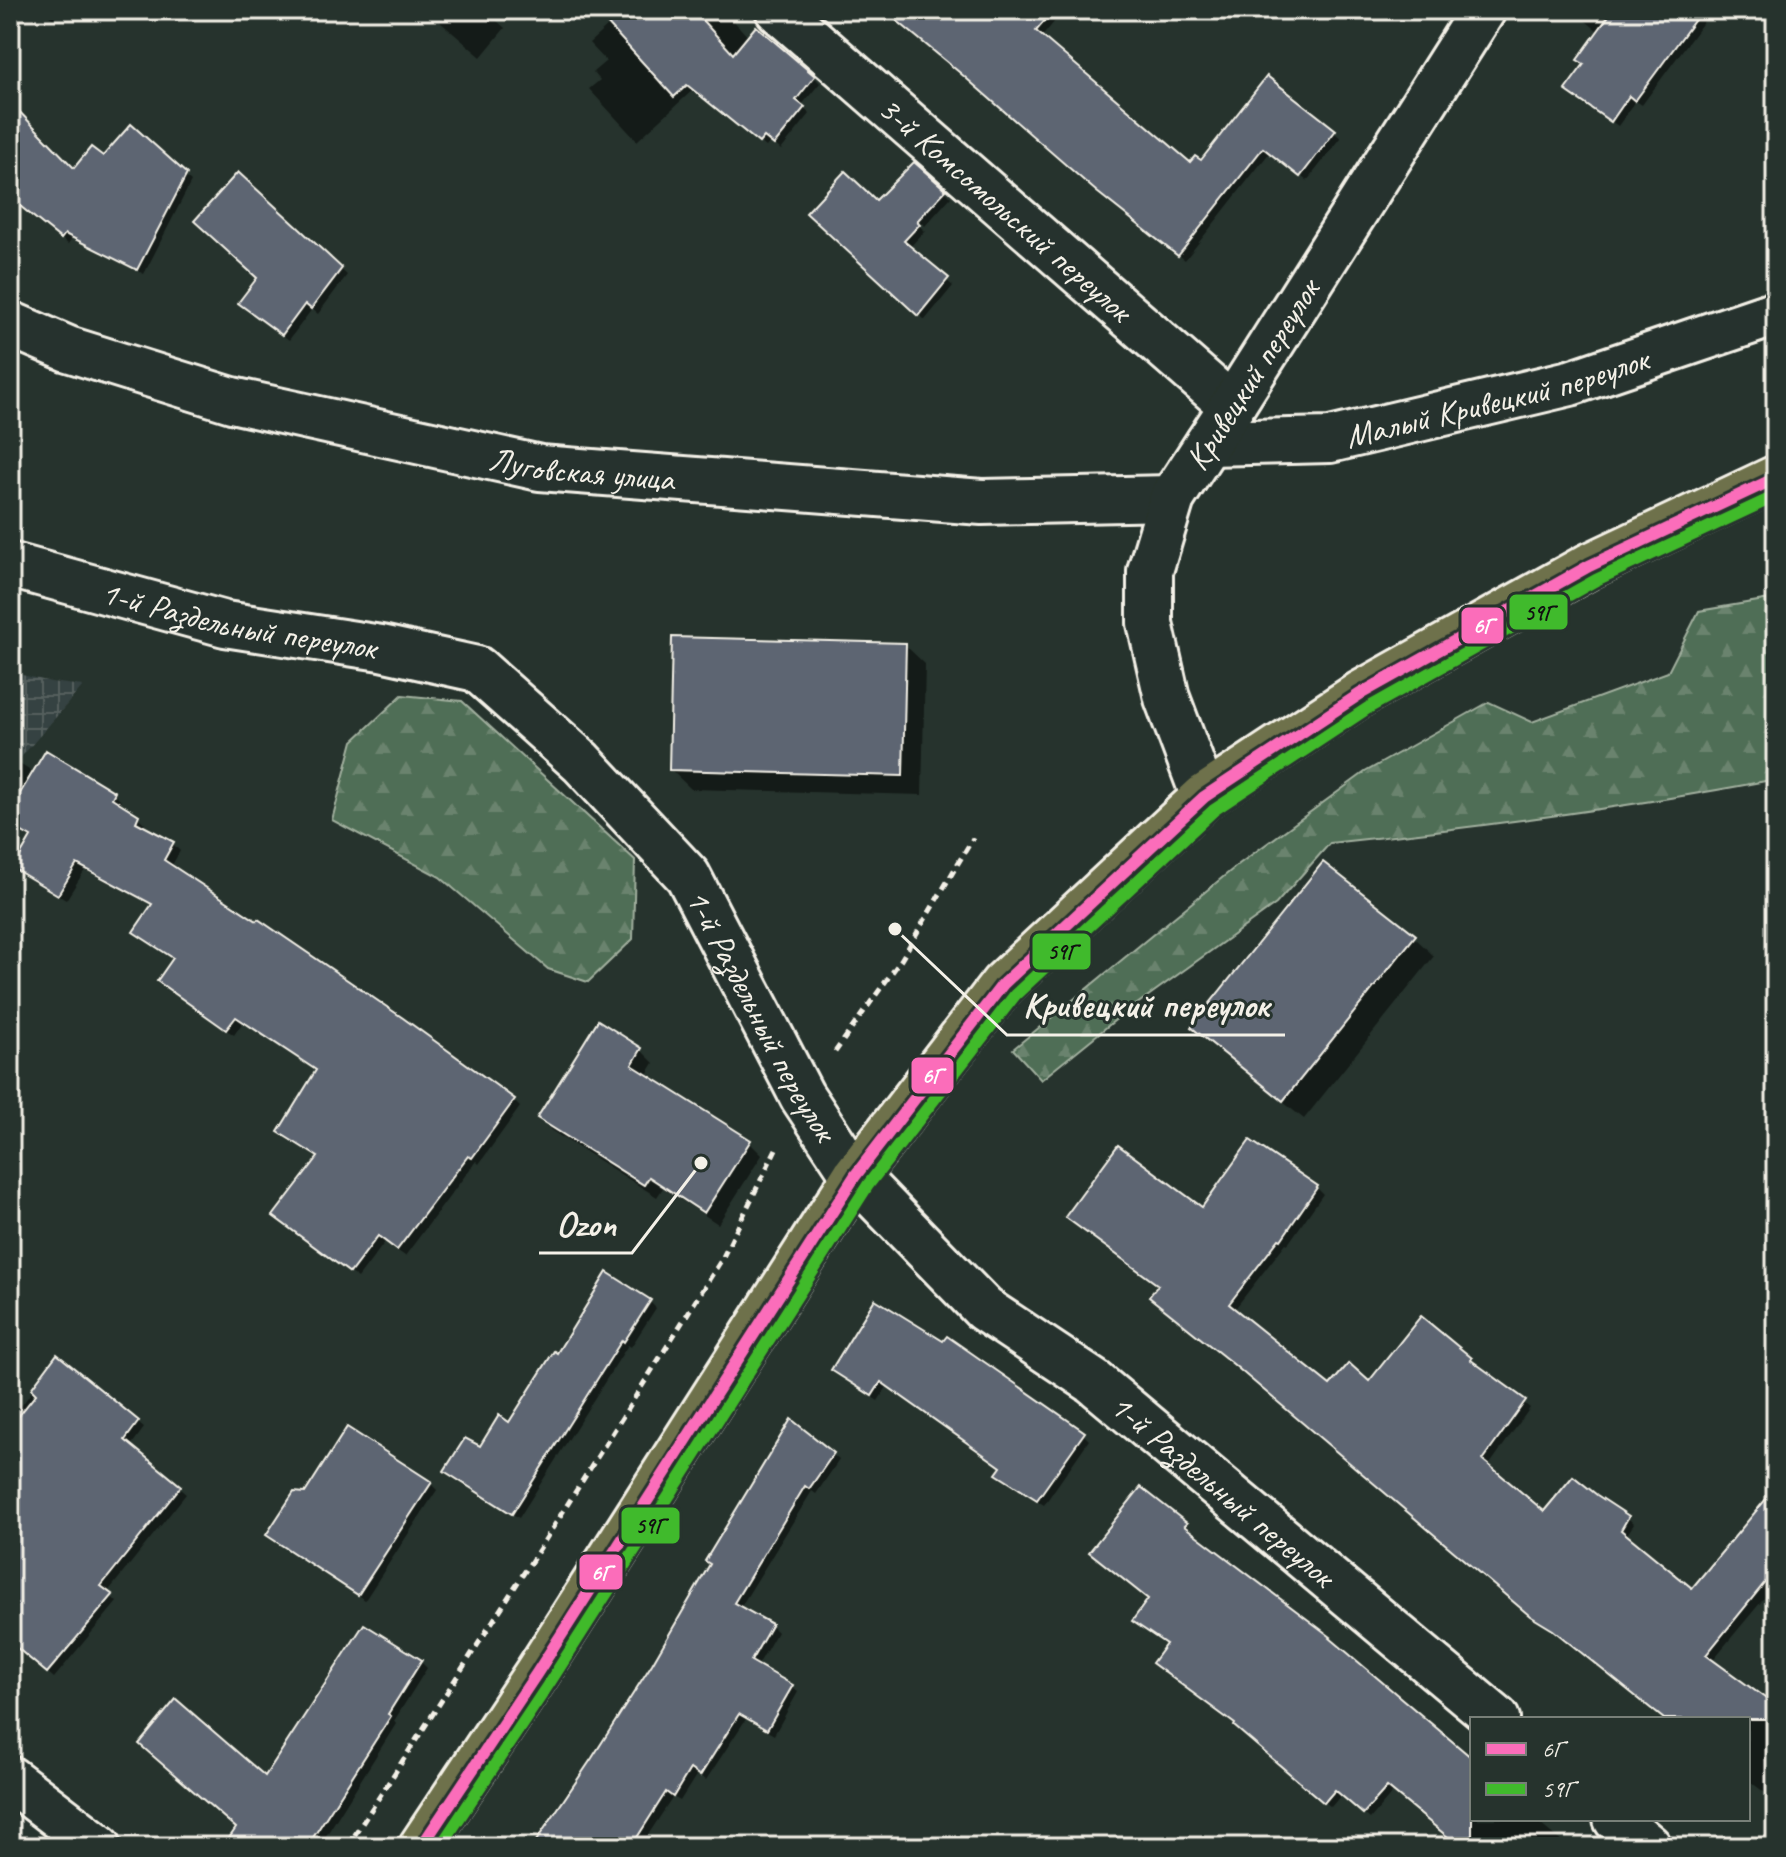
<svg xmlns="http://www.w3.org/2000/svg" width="1786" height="1857" viewBox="0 0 1786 1857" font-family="Caveat,sans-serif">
	<defs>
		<pattern id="industrial-grid" width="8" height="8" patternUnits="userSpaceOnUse" patternTransform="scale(2)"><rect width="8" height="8" fill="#364242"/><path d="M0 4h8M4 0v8" fill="none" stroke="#545e5d"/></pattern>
		<pattern id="forest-firs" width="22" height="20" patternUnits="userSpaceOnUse" patternTransform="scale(2)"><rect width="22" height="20" fill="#506e56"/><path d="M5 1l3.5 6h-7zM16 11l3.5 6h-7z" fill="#6a836e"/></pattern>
	</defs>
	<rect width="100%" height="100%" fill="#26332d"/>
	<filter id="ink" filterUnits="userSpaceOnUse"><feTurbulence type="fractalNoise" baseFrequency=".0125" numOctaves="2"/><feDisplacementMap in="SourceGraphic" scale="16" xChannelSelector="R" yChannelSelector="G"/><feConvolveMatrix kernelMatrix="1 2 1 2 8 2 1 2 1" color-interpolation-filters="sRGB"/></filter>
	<g filter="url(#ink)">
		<polygon fill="url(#industrial-grid)" points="10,672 51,682 83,686 10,770"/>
		<g fill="url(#forest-firs)" stroke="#a2b09f" stroke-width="2">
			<path d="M1776,598V779C1628,808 1479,827 1330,843L1276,904L1119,1017L1041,1080L1013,1049L1239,864L1365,772L1489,702L1532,722L1668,672L1699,611Z"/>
			<polygon points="402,695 462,701 635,860 633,939 588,982 548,969 440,877 332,820 353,741"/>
		</g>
		<g fill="#0007">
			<polygon points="43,10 60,10 53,19"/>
			<polygon points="450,10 485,10 505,28 481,57 440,22"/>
			<polygon points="598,10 724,10 749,38 814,77 820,83 801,106 810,114 781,150 771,141 766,147 694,89 637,141 589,89 600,80 593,72 606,61 589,43 610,24"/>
			<polygon points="886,10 1064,10 1041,38 1190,165 1201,163 1267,79 1341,138 1307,181 1270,152 1185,260 1106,197"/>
			<polygon points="1586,10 1707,10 1710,13 1642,105 1636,101 1618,126 1567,90 1586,65 1599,32 1581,17"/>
			<polygon points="10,104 74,171 103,159 131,127 191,182 144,274 72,238 68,244 10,197"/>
			<polygon points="238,174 347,275 318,314 312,309 289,340 247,309 259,278"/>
			<polygon points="945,191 951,197 925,226 915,216 912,218 925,231 909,248 953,286 925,320 809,213"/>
			<polygon points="905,645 925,664 922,795 691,789 671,770"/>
			<polygon points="47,753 114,794 121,801 119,805 138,817 145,824 143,828 173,844 180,851 171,867 513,1100 520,1107 479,1164 476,1161 405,1256 385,1242 358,1278 283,1223 319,1158 287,1139 280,1132 318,1071 243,1022 234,1035 166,988 159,981 174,959 143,939 136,932 154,906 85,870 66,900 22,874 15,867 32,839 10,826 10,758 34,773"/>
			<polygon points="1414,937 1434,956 1304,1119 1213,1046 1193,1027"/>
			<polygon points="599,1023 641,1050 654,1063 646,1076 749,1142 762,1155 718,1224 663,1188 657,1197 552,1131 539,1118"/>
			<polygon points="1317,1188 1323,1194 1288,1244 1286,1243 1234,1310 1330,1388 1369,1383 1471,1360 1530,1408 1488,1467 1545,1514 1596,1497 1628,1518 1634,1524 1626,1536 1692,1591 1776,1534 1776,1584 1711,1662 1776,1709 1776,1801 1748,1780 1748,1719 1665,1719 1561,1636 1538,1621 1291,1411 1157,1302 1203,1210"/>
			<polygon points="650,1302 656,1308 631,1347 628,1345 519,1518 453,1477 446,1471 480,1449 510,1425 558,1356"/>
			<polygon points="876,1302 1083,1434 1089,1440 1044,1505 1004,1480 999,1474 1003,1468 887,1387 878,1401 840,1376 834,1370"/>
			<polygon points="57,1357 144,1428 130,1447 186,1494 107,1593 117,1602 54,1678 18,1647 16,1649 10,1644 10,1397 22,1405"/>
			<polygon points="832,1454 839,1460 816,1494 812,1491 740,1608 771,1626 777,1632 757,1667 792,1686 798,1692 774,1735 746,1719 706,1780 697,1774 680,1801 673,1797 640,1847 559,1847 654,1665 712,1565"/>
			<polygon points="431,1484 437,1490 365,1600 275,1541 269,1535"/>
			<polygon points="1185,1524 1191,1530 1190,1532 1472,1767 1472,1819 1534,1819 1568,1847 1462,1847 1394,1791 1370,1819 1342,1794 1331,1807 1242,1732 1168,1645 1141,1626 1150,1600 1098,1558"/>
			<polygon points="421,1662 427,1668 394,1721 396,1724 319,1847 237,1847 238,1828 265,1780"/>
		</g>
		<g fill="#5d6572" stroke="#f4f1e8" stroke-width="2">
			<polygon points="595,10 693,10 733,54 756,26 815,76 796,100 805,107 774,145 764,137 759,143 687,85 674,97"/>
			<polygon points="884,10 1054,10 1036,31 1190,162 1195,156 1201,160 1267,76 1336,130 1300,177 1263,148 1178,256 1097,192 959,72"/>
			<polygon points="1613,10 1702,10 1635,101 1629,96 1611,122 1565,90 1584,64 1577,60"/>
			<polygon points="10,102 74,168 91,147 103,156 131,124 187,174 137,270 65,234 61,239 10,198"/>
			<polygon points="914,162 946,190 917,221 920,224 904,241 949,278 918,316 806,213 845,171 876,200"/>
			<polygon points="238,172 342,268 311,309 305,304 282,335 238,303 257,278 194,221"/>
			<polygon points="672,637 906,643 903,776 669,770"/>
			<polygon points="46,750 115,792 112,798 139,815 136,822 174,842 164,860 257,921 258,919 403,1018 515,1099 472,1158 468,1156 397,1250 378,1236 350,1273 273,1216 318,1157 278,1132 316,1070 236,1017 226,1030 157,981 173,958 133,932 152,904 77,864 58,895 13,868 31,837 10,825 10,810"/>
			<polygon points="1323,862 1416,935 1283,1101 1191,1027"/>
			<polygon points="598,1020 642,1048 632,1065 751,1140 704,1213 649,1177 644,1185 537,1118"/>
			<polygon points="1250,1140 1318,1186 1281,1240 1279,1239 1229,1304 1330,1385 1349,1363 1369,1381 1421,1316 1472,1358 1471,1360 1526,1400 1483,1460 1544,1511 1573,1476 1597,1495 1629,1516 1621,1530 1692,1588 1776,1487 1776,1569 1706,1655 1776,1706 1776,1719 1664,1719 1553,1630 1530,1616 1233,1364 1149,1297 1158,1285 1065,1217 1118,1145 1202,1207"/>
			<polygon points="607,1272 651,1300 624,1342 622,1340 512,1514 444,1471 465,1438 480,1446 499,1415 509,1422 554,1351 557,1353"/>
			<polygon points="875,1299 943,1341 947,1336 1085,1432 1037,1500 996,1474 1001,1467 881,1382 872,1396 831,1370"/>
			<polygon points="57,1354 139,1421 125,1440 181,1486 101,1586 113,1595 47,1673 10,1642 10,1427 36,1394 31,1389"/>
			<polygon points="791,1419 834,1453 809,1489 805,1486 734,1603 772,1624 751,1661 793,1685 767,1730 739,1714 700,1776 690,1769 673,1797 666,1792 631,1847 532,1847 592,1758 652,1664 710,1564 705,1561"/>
			<polygon points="347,1427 432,1482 358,1595 266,1535 294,1492 305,1493"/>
			<polygon points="1141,1487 1187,1523 1184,1526 1331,1637 1330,1638 1472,1758 1472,1847 1460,1847 1387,1787 1363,1814 1335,1790 1324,1803 1234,1726 1235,1724 1152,1663 1166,1644 1132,1621 1148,1599 1089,1552"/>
			<polygon points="364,1624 422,1660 388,1714 391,1716 307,1847 223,1847 236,1828 139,1744 176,1699 265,1776"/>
		</g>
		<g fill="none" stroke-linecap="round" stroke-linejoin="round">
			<defs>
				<g id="minor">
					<path id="s1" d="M778,10L1232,406"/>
					<path id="s2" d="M10,324L68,349L232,400L540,468L982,502L1172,498"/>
					<path id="s3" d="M1208,443L1330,440L1570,383L1776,313"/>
					<path id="s4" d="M10,565L225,624L381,648L477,669L581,762L688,876L802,1096L855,1176L984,1309L1094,1382L1497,1719"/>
					<path id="s5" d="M1204,797L1167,698L1150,623V571L1172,498L1232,406L1483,10"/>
					<polyline points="10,1779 99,1847"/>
					<polyline points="1616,1819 1649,1847"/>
				</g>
				<polyline id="major" points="421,1847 537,1673 855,1176 1003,984 1204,797 1360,694 1589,566 1776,478"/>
			</defs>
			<use href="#minor" stroke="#f4f1e8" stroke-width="50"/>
			<use href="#major" stroke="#f4f1e8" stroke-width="50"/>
			<g stroke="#f4f1e8" stroke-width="5" stroke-dasharray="8 6" stroke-linecap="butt">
				<polyline points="835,1052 901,960 973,838"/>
				<polyline points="347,1847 540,1548 722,1259 776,1149"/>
			</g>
			<use href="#minor" stroke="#26332d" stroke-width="44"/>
			<use href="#major" stroke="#6e714b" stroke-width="44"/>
			<defs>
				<polyline id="bus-1" points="421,1847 537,1673 855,1176 1003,984 1204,797 1360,694 1589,566 1776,478"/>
				<polyline id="bus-2" points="440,1847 550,1682 868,1185 1015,995 1214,810 1368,708 1596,580 1776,496"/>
			</defs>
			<use href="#bus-1" stroke="#26332d" stroke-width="18"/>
			<use href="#bus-2" stroke="#26332d" stroke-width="18"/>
			<use href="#bus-1" stroke="#fb6dba" stroke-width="12"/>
			<use href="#bus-2" stroke="#40ba2c" stroke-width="12"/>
		</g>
	</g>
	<g text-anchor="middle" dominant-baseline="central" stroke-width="6" stroke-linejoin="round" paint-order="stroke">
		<g font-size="34" fill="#f4f1e8" stroke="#26332d">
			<text stroke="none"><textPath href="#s1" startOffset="302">3-й Комсомольский переулок</textPath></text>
			<text stroke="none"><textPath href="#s5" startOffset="458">Кривецкий переулок</textPath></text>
			<text stroke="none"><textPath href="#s3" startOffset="294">Малый Кривецкий переулок</textPath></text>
			<text stroke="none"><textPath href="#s2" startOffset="592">Луговская улица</textPath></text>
			<text stroke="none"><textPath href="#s4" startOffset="236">1-й Раздельный переулок</textPath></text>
			<text stroke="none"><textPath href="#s4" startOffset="932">1-й Раздельный переулок</textPath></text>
			<text stroke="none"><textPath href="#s4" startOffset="1604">1-й Раздельный переулок</textPath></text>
		</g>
	</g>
	<path fill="none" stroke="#f4f1e8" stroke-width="3" d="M895 929L1007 1035H1285M701 1163L632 1253H539"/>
	<g fill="#f4f1e8" stroke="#26332d" stroke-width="3">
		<circle cx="895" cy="929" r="8"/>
		<circle cx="701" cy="1163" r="8"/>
	</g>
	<g font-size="36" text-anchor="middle" font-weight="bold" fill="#f4f1e8" stroke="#26332d" stroke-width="6" stroke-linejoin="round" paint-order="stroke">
		<text x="1146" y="1017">Кривецкий переулок</text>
		<text x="586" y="1236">Ozon</text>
	</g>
	<g stroke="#26332d" stroke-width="3">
		<rect x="1508" y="593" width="61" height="38" rx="8" fill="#40ba2c"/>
		<rect x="1460" y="606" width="45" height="39" rx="8" fill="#fb6dba"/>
		<rect x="1031" y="932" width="61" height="39" rx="8" fill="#40ba2c"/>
		<rect x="910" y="1056" width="45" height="39" rx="8" fill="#fb6dba"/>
		<rect x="620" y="1506" width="61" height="39" rx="8" fill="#40ba2c"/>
		<rect x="578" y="1553" width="46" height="38" rx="8" fill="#fb6dba"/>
	</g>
	<g font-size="22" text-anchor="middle" font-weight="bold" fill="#fff">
		<text x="1483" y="633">6Г</text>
		<text x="932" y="1083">6Г</text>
		<text x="601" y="1580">6Г</text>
	</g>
	<g font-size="22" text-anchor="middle" font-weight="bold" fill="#111">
		<text x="1539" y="620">59Г</text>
		<text x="1062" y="959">59Г</text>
		<text x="650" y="1533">59Г</text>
	</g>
	<rect width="1786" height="1857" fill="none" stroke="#26332d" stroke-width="40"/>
	<rect x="20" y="20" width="1746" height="1817" fill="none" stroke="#f4f1e8" stroke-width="3" filter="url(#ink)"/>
	<rect x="1470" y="1717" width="280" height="104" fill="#26332d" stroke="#787f78" stroke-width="2"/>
	<rect x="1486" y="1743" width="40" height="12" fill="#fb6dba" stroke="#787f78" stroke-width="2"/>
	<text x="1542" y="1757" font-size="24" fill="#f4f1e8">6Г</text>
	<rect x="1486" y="1783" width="40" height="12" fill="#40ba2c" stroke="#787f78" stroke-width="2"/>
	<text x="1542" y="1797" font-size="24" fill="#f4f1e8">59Г</text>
</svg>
